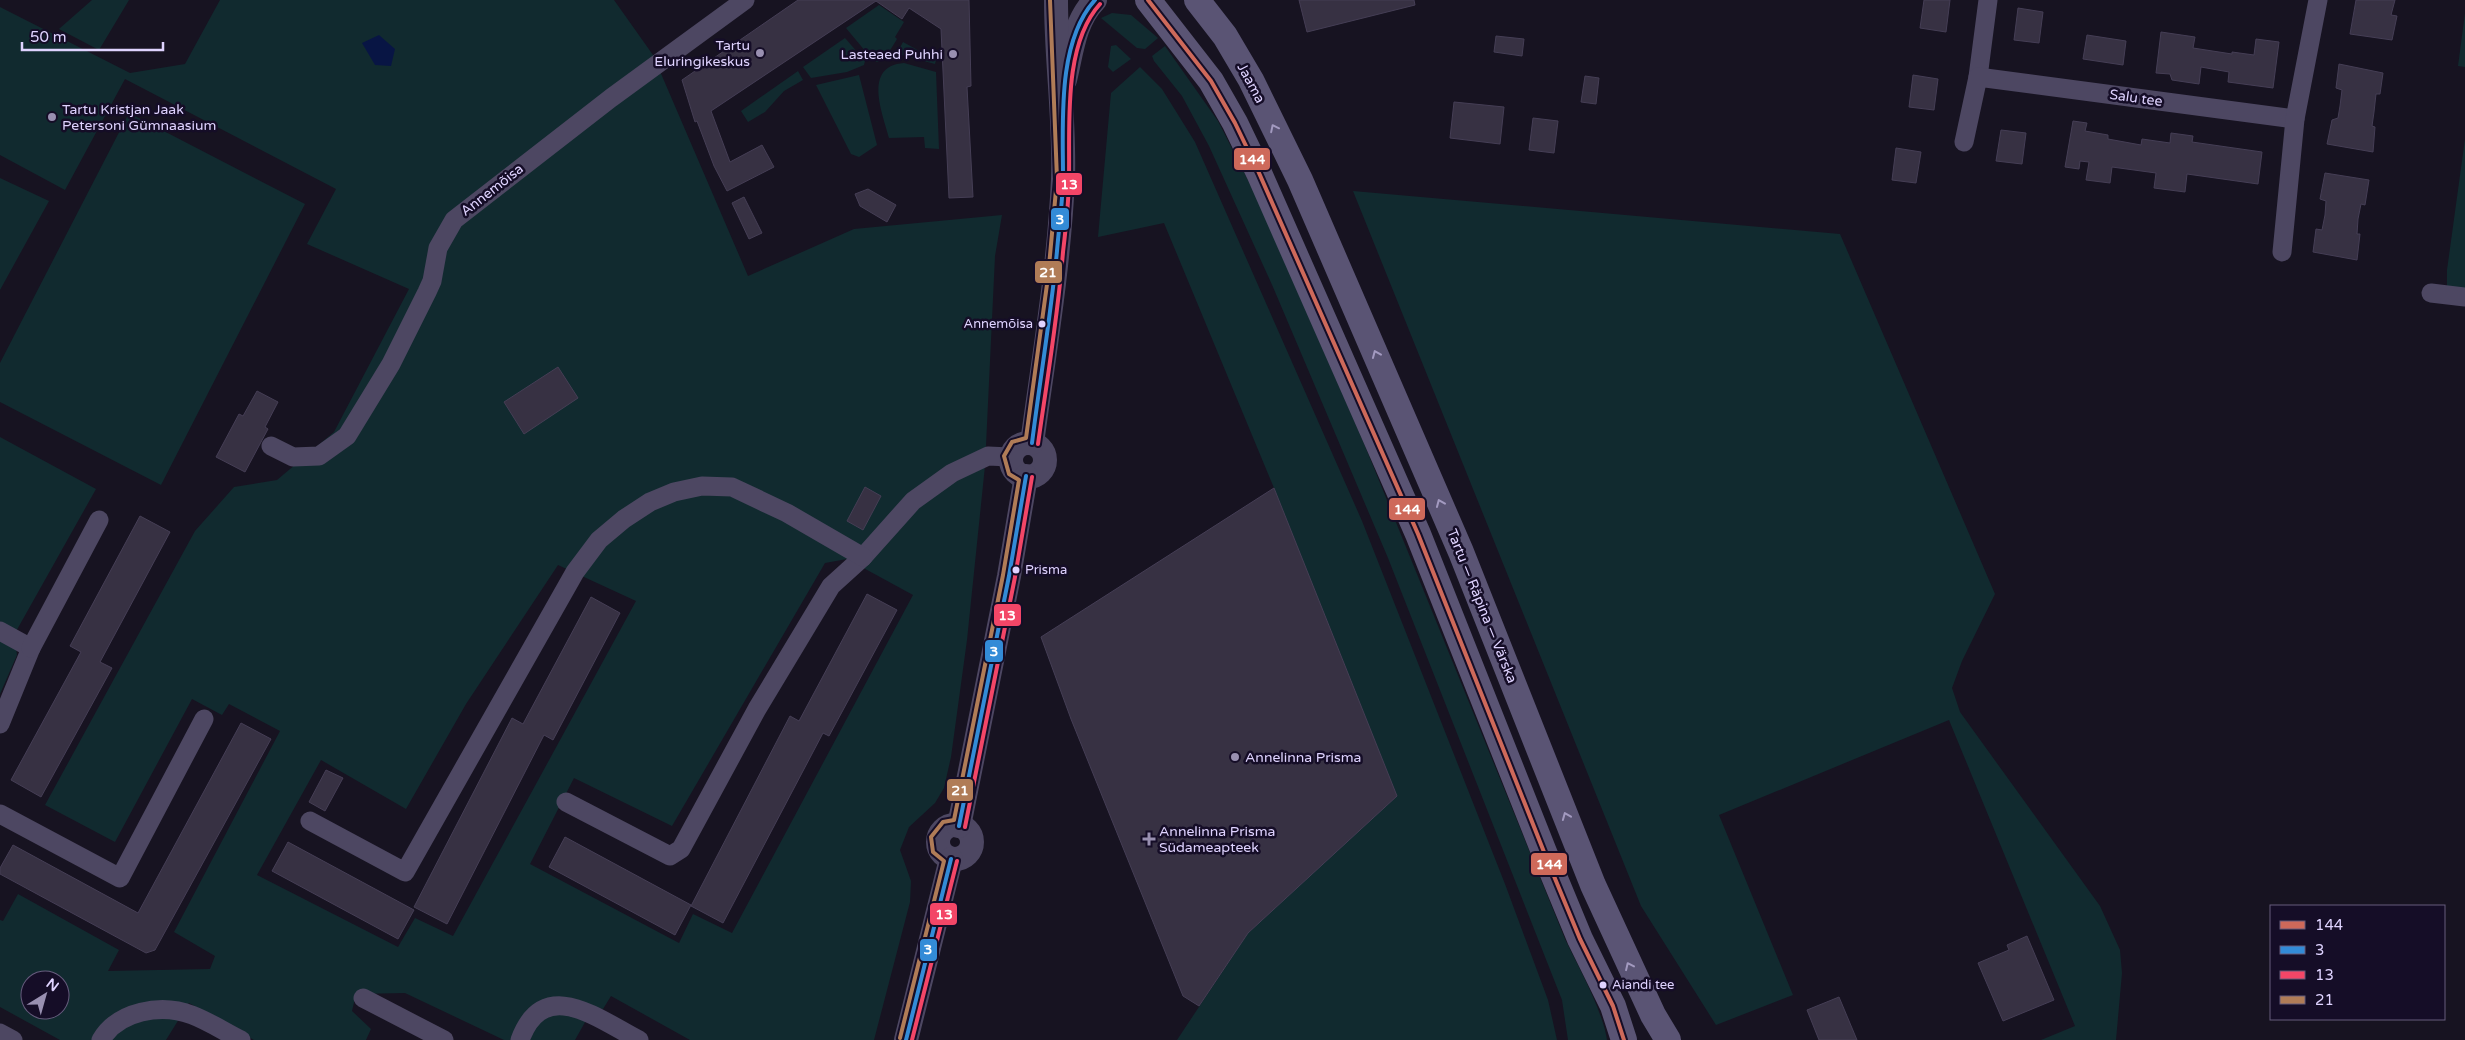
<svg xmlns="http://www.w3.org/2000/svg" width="2465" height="1040" viewBox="0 0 2465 1040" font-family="'Varela Round',sans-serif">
	<rect width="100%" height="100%" fill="#171321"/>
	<g fill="#112a2f" fill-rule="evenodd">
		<polygon points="92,0 129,0 99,50 59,29"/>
		<path d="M220,0H614L653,55L748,276L854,229L1002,215L995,256L985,466L967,640L951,757L944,788L935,803L909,827L900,850L911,881L910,902L874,1040H690L611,996L603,1009L593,1008L575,1040H504L405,993L356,994L352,1011L371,1029L366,1040H254L189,1003L166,1040H60L0,1007V920L3,921L18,894L119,950L108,971L210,969L215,956L174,932L280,731L229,704L222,715L192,699L115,842L45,805L195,531L234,487L277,480L334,432L409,289L307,244L336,189L125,79L65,190L0,155V7L130,73L185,64ZM847,559L913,595L732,933L693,914L679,943L530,864L574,778L672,826L825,563ZM558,565L636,601L453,936L415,918L398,947L257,875L321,760L406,809L466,704ZM30,980H60V1010H30Z"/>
		<path d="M879,5L904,22L895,37L897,39C892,47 886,59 877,62L871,58L846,28Z"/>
		<polygon points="1112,13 1131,15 1158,38 1145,49 1137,48 1101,18"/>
		<polygon points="2465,13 2465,67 2458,66"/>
		<polygon points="845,38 865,61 864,65 847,72 811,78 803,67"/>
		<polygon points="903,42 936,60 935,64 898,54 897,53"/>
		<polygon points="1116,45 1131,59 1113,72 1108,67 1111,46"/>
		<path d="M1165,46L1218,121L1253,190L1363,441L1565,939C1578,966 1603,1011 1607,1040H1568L1562,1000L1388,558L1273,287L1209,146L1182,96L1154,61L1152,56Z"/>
		<path d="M904,63L936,72L939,149L925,148L924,137L889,138C883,114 862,66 904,63Z"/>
		<polygon points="1140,67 1162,89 1195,142 1362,521 1505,884 1548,1000 1557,1040 1177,1040 1248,933 1397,796 1274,488 1164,223 1098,237 1111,93"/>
		<polygon points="798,71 803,80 784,91 765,112 748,122 741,111"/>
		<polygon points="859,75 877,145 859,157 851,154 816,85"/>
		<polygon points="129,113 305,204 161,485 0,402 0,363"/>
		<polygon points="2465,139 2465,297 2447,295 2447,270"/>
		<polygon points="0,178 49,201 0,290"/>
		<polygon points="1353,191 1840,234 1995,594 1962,661 1952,688 1960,712 2100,906 2120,950 2122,973 2116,1040 2041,1040 2075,1026 1949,720 1719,815 1793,995 1716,1025 1641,906"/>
		<polygon points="0,437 96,489 14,635 17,655 0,694"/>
	</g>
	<polygon fill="#081544" points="379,35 395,49 391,66 375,65 362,43"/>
	<g fill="#373143" stroke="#453e55">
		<polygon points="798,0 969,0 971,86 967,87 973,197 949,198 941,29 909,8 902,19 876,1 711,111 730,162 762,145 774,167 727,191 714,166 697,121 695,122 682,80"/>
		<polygon points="1299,0 1414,0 1415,5 1307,32"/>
		<polygon points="1924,0 1950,0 1946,32 1920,28"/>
		<polygon points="2356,0 2395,0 2391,15 2397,16 2392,40 2350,34"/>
		<polygon points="2018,8 2043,12 2039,43 2014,40"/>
		<polygon points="2161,32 2195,37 2193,48 2232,54 2232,52 2254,55 2256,39 2279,42 2273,88 2228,82 2229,72 2201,67 2199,84 2172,80 2170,74 2156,73"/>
		<polygon points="2087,35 2126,41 2123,65 2083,59"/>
		<polygon points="1496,36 1524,39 1522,56 1494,52"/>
		<polygon points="2339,64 2383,73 2380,94 2376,94 2374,112 2372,126 2375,127 2373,152 2327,144 2332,120 2338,118 2340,106 2342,90 2336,88"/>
		<polygon points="1913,75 1938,79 1934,110 1909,107"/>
		<polygon points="1585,76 1599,78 1596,104 1581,102"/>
		<polygon points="1454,102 1504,107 1500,144 1450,138"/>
		<polygon points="1533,118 1558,121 1554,153 1529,150"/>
		<polygon points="2073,121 2087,123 2085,131 2108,135 2108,139 2141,145 2142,139 2170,143 2171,133 2193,136 2192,142 2262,152 2258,184 2187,174 2185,192 2154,188 2156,173 2112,167 2110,183 2086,180 2089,162 2080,161 2079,169 2065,167"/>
		<polygon points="2001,130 2026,133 2022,164 1996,161"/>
		<polygon points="1896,148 1921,152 1916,183 1892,180"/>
		<polygon points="2325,173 2369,180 2365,205 2361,204 2358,219 2357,234 2360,234 2357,260 2313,252 2316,229 2322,230 2325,215 2326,201 2320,199"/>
		<polygon points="868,189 896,205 887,222 860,206 855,194"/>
		<polygon points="744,197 762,233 749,239 732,203"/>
		<polygon points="558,367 578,398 524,434 504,402"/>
		<polygon points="257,391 278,402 265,427 268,429 245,472 216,457 239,414 243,416"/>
		<polygon points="865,487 881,496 863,530 847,521"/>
		<polygon points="1274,488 1397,796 1248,933 1199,1006 1183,996 1071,719 1041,637"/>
		<polygon points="140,516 170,532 100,662 112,668 41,797 11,780 81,652 70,646"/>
		<polygon points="867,594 897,610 829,736 823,733 723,923 691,906 790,716 799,721"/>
		<polygon points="591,597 620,613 553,740 544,735 447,924 414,907 512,718 523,724"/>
		<polygon points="241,723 271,739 155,950 146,953 0,874 0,868 13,845 138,913"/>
		<polygon points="326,770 343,778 325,811 309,802"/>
		<polygon points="565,837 691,905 675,935 549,867"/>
		<polygon points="288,842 414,910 398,939 272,871"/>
		<polygon points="2027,936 2054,1000 2003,1021 1978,963 2009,950 2007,945"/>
		<polygon points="1839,997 1857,1040 1819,1040 1807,1010"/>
	</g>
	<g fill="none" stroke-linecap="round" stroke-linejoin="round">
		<g stroke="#4d4762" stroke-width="19">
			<polyline points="1978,77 1988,0"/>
			<polyline points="1964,142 1978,77 2295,119"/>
			<polyline points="2282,252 2295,119 2318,0"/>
			<polyline points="2431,293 2465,297"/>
			<polyline points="271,446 293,457 319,456 347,436 391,364 427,292 432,281 438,248 454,220 611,98 745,0"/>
			<polyline points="0,631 31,648 0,724"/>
			<polyline points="31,648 99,520"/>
			<polyline points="566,802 670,856 681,849 757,709 831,586 863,557 913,501 952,473 988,456 1010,457"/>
			<polyline points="0,814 120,878 204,719"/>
			<polyline points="310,821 405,872 575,572 599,540 624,519 650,502 674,492 702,486 732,487 787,513 863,557"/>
			<polyline points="363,998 444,1040"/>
			<polyline points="0,1033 13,1040"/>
			<path d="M101,1040C118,1011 161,1003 192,1015C208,1021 225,1032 241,1040"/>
			<path d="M520,1040C544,975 598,1019 639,1040"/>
		</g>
		<g stroke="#4d4762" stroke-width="24">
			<path d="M1065,80C1072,51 1074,22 1095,0"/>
			<circle cx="1028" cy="460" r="17"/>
			<path d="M1032,443C1044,355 1059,267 1063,179C1065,119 1056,60 1056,0"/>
			<circle cx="955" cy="842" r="17"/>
			<polyline points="959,826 1009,576 1026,476"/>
			<polyline points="906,1040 951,859"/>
		</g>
		<g stroke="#5a5474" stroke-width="26">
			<polyline points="1148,0 1211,81 1235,123 1259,173 1418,534 1544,852 1580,939 1613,1006 1624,1040"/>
			<polyline points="1197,0 1225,36 1251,80 1300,180 1461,552 1593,885 1653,1015 1668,1040"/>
		</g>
		<defs>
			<polyline id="bus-1" points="1148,0 1211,81 1235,123 1259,173 1418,534 1544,852 1580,939 1613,1006 1624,1040"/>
			<g id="bus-2">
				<path d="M1032,443C1040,379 1051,315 1057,251C1059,226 1063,200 1063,175C1063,122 1057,42 1095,0"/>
				<polyline points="959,826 1009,576 1026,476"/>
				<polyline points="906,1040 951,859"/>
			</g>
			<g id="bus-3">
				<path d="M1038,444C1047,380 1058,316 1063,252C1066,227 1069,201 1069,176C1070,124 1063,45 1100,4"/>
				<polyline points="965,827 1015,577 1032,477"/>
				<polyline points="912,1040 957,861"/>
			</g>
			<polyline id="bus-4" points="900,1038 944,861 933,852 931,837 943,822 954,820 1003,575 1019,480 1009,474 1004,456 1012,442 1026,438 1048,277 1057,179 1050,0"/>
		</defs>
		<use href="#bus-1" stroke="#150d27" stroke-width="8"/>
		<use href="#bus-2" stroke="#150d27" stroke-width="8"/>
		<use href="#bus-3" stroke="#150d27" stroke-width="8"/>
		<use href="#bus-4" stroke="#150d27" stroke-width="8"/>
		<use href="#bus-1" stroke="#ce695a" stroke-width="4"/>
		<use href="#bus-2" stroke="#338bd7" stroke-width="4"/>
		<use href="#bus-3" stroke="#f34667" stroke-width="4"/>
		<use href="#bus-4" stroke="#b07c57" stroke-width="4"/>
	</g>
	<defs><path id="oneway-chevron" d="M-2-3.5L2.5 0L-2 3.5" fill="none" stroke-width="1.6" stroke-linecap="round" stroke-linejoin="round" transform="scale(1.25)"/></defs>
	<g stroke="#a39ac0">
		<use href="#oneway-chevron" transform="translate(1274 128) rotate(-116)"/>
		<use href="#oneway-chevron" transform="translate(1376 354) rotate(-113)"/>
		<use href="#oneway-chevron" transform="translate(1440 503) rotate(-113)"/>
		<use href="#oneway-chevron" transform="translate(1566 816) rotate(-112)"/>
		<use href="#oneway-chevron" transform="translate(1629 966) rotate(-115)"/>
	</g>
	<g fill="#9990b1" stroke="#150d27" stroke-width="2">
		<circle cx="760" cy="53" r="5"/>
		<circle cx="953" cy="54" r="5"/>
		<circle cx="52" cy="117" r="5"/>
		<circle cx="1235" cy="757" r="5"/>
		<path d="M1146.5 831.5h5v5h5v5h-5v5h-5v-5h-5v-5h5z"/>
	</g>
	<g fill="#dfd3ff" stroke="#150d27" stroke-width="2">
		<circle cx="1042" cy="324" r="4.5"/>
		<circle cx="1016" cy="570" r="4.5"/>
		<circle cx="1603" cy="985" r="4.5"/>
	</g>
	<g text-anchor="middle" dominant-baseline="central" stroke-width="5" stroke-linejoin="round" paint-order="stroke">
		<g font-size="13" fill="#dfd3ff" stroke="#150d27" text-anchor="start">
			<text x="1033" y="324" text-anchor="end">Annemõisa</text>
			<text x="1025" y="570">Prisma</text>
			<text x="1612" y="985">Aiandi tee</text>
		</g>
		<g font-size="14" fill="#dfd3ff" stroke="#150d27" text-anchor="start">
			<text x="750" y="45" text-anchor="end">Tartu<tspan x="750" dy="16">Eluringikeskus</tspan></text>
			<text x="943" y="54" text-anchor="end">Lasteaed Puhhi</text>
			<text x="62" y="109">Tartu Kristjan Jaak<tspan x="62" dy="16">Petersoni Gümnaasium</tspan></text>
			<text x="1245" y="757">Annelinna Prisma</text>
			<text x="1159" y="831">Annelinna Prisma<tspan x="1159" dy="16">Südameapteek</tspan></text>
		</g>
		<g font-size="14" fill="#dfd3ff" stroke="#150d27">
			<text transform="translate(1251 83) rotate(62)">Jaama</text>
			<text transform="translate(2136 98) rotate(8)">Salu tee</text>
			<text transform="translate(492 190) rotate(-38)">Annemõisa</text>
			<text transform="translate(1482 606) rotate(68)">Tartu — Räpina — Värska</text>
		</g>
	</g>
	<g stroke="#150d27" stroke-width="2">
		<rect x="1233" y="147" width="38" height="24" rx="5" fill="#ce695a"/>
		<rect x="1055" y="172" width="28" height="24" rx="5" fill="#f34667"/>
		<rect x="1050" y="207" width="20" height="24" rx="5" fill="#338bd7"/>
		<rect x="1034" y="260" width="29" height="24" rx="5" fill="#b07c57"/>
		<rect x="1388" y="497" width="38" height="24" rx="5" fill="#ce695a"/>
		<rect x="993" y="603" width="29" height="24" rx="5" fill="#f34667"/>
		<rect x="984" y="639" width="20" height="24" rx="5" fill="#338bd7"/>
		<rect x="946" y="778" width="28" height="24" rx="5" fill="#b07c57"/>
		<rect x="1530" y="852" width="38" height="24" rx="5" fill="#ce695a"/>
		<rect x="929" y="902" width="29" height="24" rx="5" fill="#f34667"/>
		<rect x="919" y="938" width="19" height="24" rx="5" fill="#338bd7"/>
	</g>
	<g font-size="14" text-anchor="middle" font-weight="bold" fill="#fff">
		<text x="1252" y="164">144</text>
		<text x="1069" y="189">13</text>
		<text x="1060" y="224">3</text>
		<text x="1048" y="277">21</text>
		<text x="1407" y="514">144</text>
		<text x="1007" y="620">13</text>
		<text x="994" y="656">3</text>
		<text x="960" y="795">21</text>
		<text x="1549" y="869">144</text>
		<text x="944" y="919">13</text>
		<text x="928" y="954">3</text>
	</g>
	<rect x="2270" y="905" width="175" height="115" fill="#150d27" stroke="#665c7d"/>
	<rect x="2280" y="921" width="25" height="8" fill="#ce695a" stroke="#665c7d"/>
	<text x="2315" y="930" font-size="15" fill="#dfd3ff">144</text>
	<rect x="2280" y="946" width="25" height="8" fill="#338bd7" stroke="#665c7d"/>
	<text x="2315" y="955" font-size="15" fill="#dfd3ff">3</text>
	<rect x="2280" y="971" width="25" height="8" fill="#f34667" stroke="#665c7d"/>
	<text x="2315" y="980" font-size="15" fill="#dfd3ff">13</text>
	<rect x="2280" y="996" width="25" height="8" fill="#b07c57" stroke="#665c7d"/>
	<text x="2315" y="1005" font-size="15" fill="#dfd3ff">21</text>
	<g transform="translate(45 995) rotate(37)"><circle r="24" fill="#150d27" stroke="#665c7d"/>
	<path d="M0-4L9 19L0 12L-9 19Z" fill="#9990b1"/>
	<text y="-8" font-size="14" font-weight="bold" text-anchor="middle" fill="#dfd3ff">N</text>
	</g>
	<path d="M22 42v8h141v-8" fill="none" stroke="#dfd3ff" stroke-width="2.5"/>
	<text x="30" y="42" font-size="15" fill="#dfd3ff" stroke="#150d27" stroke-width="4" paint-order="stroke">50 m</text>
</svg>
